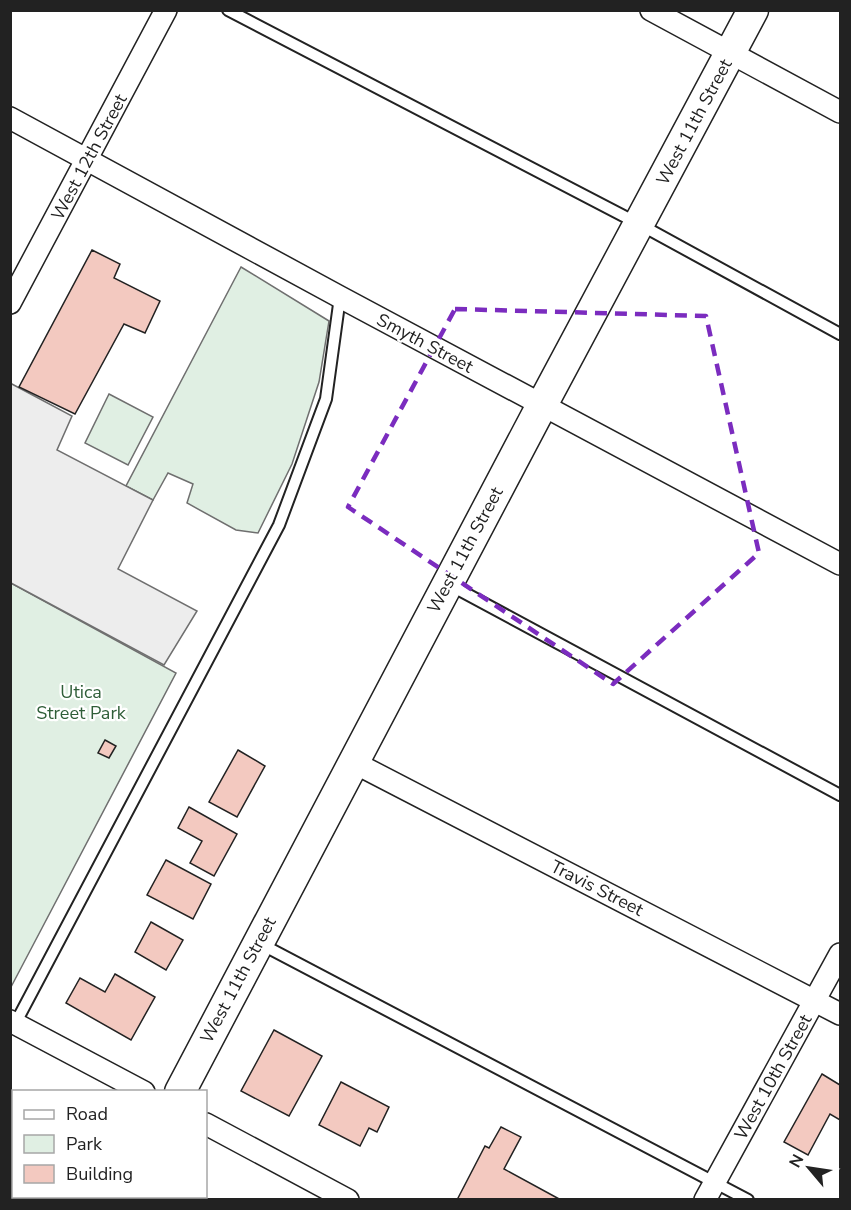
<svg xmlns="http://www.w3.org/2000/svg" width="851" height="1210" viewBox="0 0 851 1210" font-family="'Nunito Sans',sans-serif">
	<rect width="100%" height="100%" fill="#fff"/>
	<g fill="#e0efe3" stroke="#6f6f6f" stroke-width="1.5">
		<polygon points="241,267 329,321 319,382 292,464 258,533 236,530 187,503 193,484 168,473 153,500 126,486"/>
		<polygon points="109,394 153,417 128,465 85,443"/>
		<polygon points="11,583 176,673 11,987 10,583"/>
	</g>
	<polygon fill="#ededed" stroke="#6f6f6f" stroke-width="1.5" points="10,383 72,416 57,450 153,500 118,569 197,611 164,665 11,583"/>
	<g fill="#f3c9c0" stroke="#222" stroke-width="1.5">
		<polygon points="92,250 120,264 114,278 160,301 145,333 124,324 75,414 19,387"/>
		<polygon points="105,740 116,746 109,758 98,753"/>
		<polygon points="238,750 265,766 237,817 209,802"/>
		<polygon points="189,807 237,834 214,876 190,863 202,841 178,828"/>
		<polygon points="166,860 211,884 193,919 147,895"/>
		<polygon points="151,922 183,940 166,970 135,952"/>
		<polygon points="115,974 155,997 131,1040 66,1003 80,978 105,992"/>
		<polygon points="274,1030 322,1056 289,1116 241,1091"/>
		<polygon points="822,1074 840,1085 840,1120 830,1114 808,1155 784,1142"/>
		<polygon points="341,1082 389,1107 377,1132 369,1128 360,1146 319,1125"/>
		<polygon points="501,1127 521,1137 504,1169 561,1200 457,1200 485,1146 489,1148"/>
	</g>
	<g fill="none" stroke-linecap="round" stroke-linejoin="round">
		<defs>
			<g id="service">
				<polyline points="228,10 639,224 840,334"/>
				<polyline points="450,585 840,795"/>
				<polyline points="259,943 748,1200"/>
				<polyline points="14,1026 279,525 326,399 340,297"/>
			</g>
			<g id="minor">
				<polyline points="651,10 840,112"/>
				<polyline points="10,118 340,297 840,564"/>
				<polyline points="10,303 166,10"/>
				<polyline points="353,762 840,1014"/>
				<polyline points="10,1021 144,1092"/>
				<polyline points="206,1124 348,1200"/>
				<polyline points="705,1200 840,954"/>
			</g>
			<g id="secondary">
				<polyline points="180,1092 542,405 753,10"/>
				<polyline points="124,1200 126,1196"/>
			</g>
		</defs>
		<use href="#service" stroke="#222" stroke-width="14"/>
		<use href="#minor" stroke="#222" stroke-width="24"/>
		<use href="#secondary" stroke="#222" stroke-width="33"/>
		<use href="#service" stroke="#fff" stroke-width="10"/>
		<use href="#minor" stroke="#fff" stroke-width="21"/>
		<use href="#secondary" stroke="#fff" stroke-width="30"/>
	</g>
	<path fill="none" stroke="#7b2cbf" stroke-width="4.5" stroke-dasharray="12 8" stroke-linejoin="round" d="M455,309L706,316L759,553L613,684L348,507Z"/>
	<g text-anchor="middle" dominant-baseline="central" stroke-width="4.5" stroke-linejoin="round" paint-order="stroke">
		<g font-size="18" fill="#222" stroke="#fff">
			<text transform="translate(694 122) rotate(-62)">West 11th Street</text>
			<text transform="translate(89 157) rotate(-62)">West 12th Street</text>
			<text transform="translate(425 343) rotate(28)">Smyth Street</text>
			<text transform="translate(465 550) rotate(-62)">West 11th Street</text>
			<text transform="translate(597 888) rotate(27)">Travis Street</text>
			<text transform="translate(238 980) rotate(-62)">West 11th Street</text>
			<text transform="translate(773 1077) rotate(-61)">West 10th Street</text>
		</g>
		<g font-size="18" fill="#2f5e38" stroke="#fff">
			<text x="81" y="692">Utica<tspan x="81" dy="21">Street Park</tspan></text>
		</g>
	</g>
	<rect width="851" height="1210" fill="none" stroke="#222222" stroke-width="24"/>
	<rect x="12" y="1090" width="195" height="108" fill="#ffffff" stroke="#a7a7a7" stroke-width="1.5"/>
	<rect x="24" y="1110" width="30" height="9" fill="#ffffff" stroke="#a7a7a7" stroke-width="1.5"/>
	<text x="66" y="1120" font-size="18" fill="#222222">Road</text>
	<rect x="24" y="1135" width="30" height="18" fill="#e0efe3" stroke="#a7a7a7" stroke-width="1.5"/>
	<text x="66" y="1150" font-size="18" fill="#222222">Park</text>
	<rect x="24" y="1165" width="30" height="18" fill="#f3c9c0" stroke="#a7a7a7" stroke-width="1.5"/>
	<text x="66" y="1180" font-size="18" fill="#222222">Building</text>
	<g transform="translate(809 1168) rotate(299)" stroke="#ffffff" stroke-width="4.5" paint-order="stroke">
	<path d="M0-4.5L10 22L0 15L-10 22Z" fill="#222222"/>
	<text y="-9" font-size="16" font-weight="bold" text-anchor="middle" fill="#222222">N</text>
	</g>
</svg>
